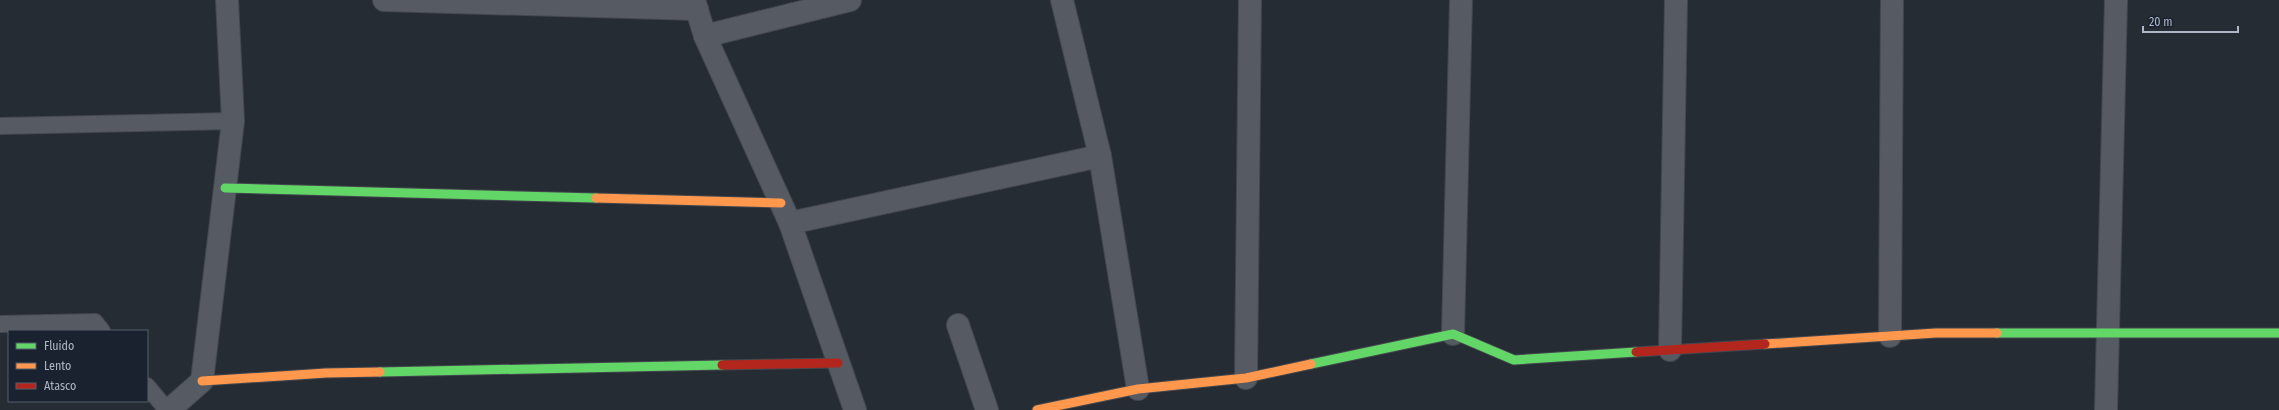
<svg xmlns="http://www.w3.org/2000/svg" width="2279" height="410" viewBox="0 0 2279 410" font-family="'Fira Sans Condensed',sans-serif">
	<rect width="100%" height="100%" fill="#262c33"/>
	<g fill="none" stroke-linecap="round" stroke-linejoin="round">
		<defs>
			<g id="lane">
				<polyline points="0,126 233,121"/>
				<polyline points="0,324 95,322 102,331"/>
				<polyline points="147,386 167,410"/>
			</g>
			<g id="street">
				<polyline points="384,0 697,9"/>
				<polyline points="694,0 705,36 790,223 855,410"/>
				<polyline points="1062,0 1100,156 1138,389"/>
				<polyline points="705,36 850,0"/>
				<polyline points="790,223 1100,156"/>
				<polyline points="958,325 987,410"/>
				<polyline points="1453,334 1461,0"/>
				<polyline points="1890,336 1892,0"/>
				<polyline points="1670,350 1676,0"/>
				<polyline points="1246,378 1250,0"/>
				<polyline points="169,410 202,381 233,121 227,0"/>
				<polyline points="2106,410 2116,0"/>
			</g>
			<g id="fast">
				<polyline points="225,188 596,198"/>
				<polyline points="1997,333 2279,333"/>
				<polyline points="1311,364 1453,334 1514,360 1636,352"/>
				<polyline points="380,372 722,365"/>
			</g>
			<g id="slow">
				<polyline points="596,198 781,203"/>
				<polyline points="1765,344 1936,333 1997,333"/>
				<polyline points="202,381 326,373 380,372"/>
				<polyline points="1037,410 1138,389 1246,378 1311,364"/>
			</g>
			<g id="jam">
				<polyline points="1636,352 1765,344"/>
				<polyline points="722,365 838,363"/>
			</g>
		</defs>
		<use href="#lane" stroke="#44484e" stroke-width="18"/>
		<use href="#street" stroke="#44484e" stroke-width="24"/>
		<use href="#fast" stroke="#44484e" stroke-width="11"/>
		<use href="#slow" stroke="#44484e" stroke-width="11"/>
		<use href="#jam" stroke="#44484e" stroke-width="11"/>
		<use href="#lane" stroke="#565a62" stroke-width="16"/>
		<use href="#street" stroke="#565a62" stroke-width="22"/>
		<use href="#fast" stroke="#63d668" stroke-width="9"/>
		<use href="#slow" stroke="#ff974d" stroke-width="9"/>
		<use href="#jam" stroke="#b3261e" stroke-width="9"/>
	</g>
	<rect x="8" y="330" width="140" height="72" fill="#19222e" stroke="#555e6b"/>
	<rect x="16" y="343" width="20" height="6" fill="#63d668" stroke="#555e6b"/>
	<text x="44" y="350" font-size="12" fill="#aeb7c6">Fluido</text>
	<rect x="16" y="363" width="20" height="6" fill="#ff974d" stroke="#555e6b"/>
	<text x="44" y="370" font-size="12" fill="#aeb7c6">Lento</text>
	<rect x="16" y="383" width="20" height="6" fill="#b3261e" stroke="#555e6b"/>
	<text x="44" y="390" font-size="12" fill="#aeb7c6">Atasco</text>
	<path d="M2143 26v6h95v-6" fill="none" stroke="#aeb7c6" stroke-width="2"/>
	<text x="2149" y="26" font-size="12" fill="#aeb7c6" stroke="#19222e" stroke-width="3" paint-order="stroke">20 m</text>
</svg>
